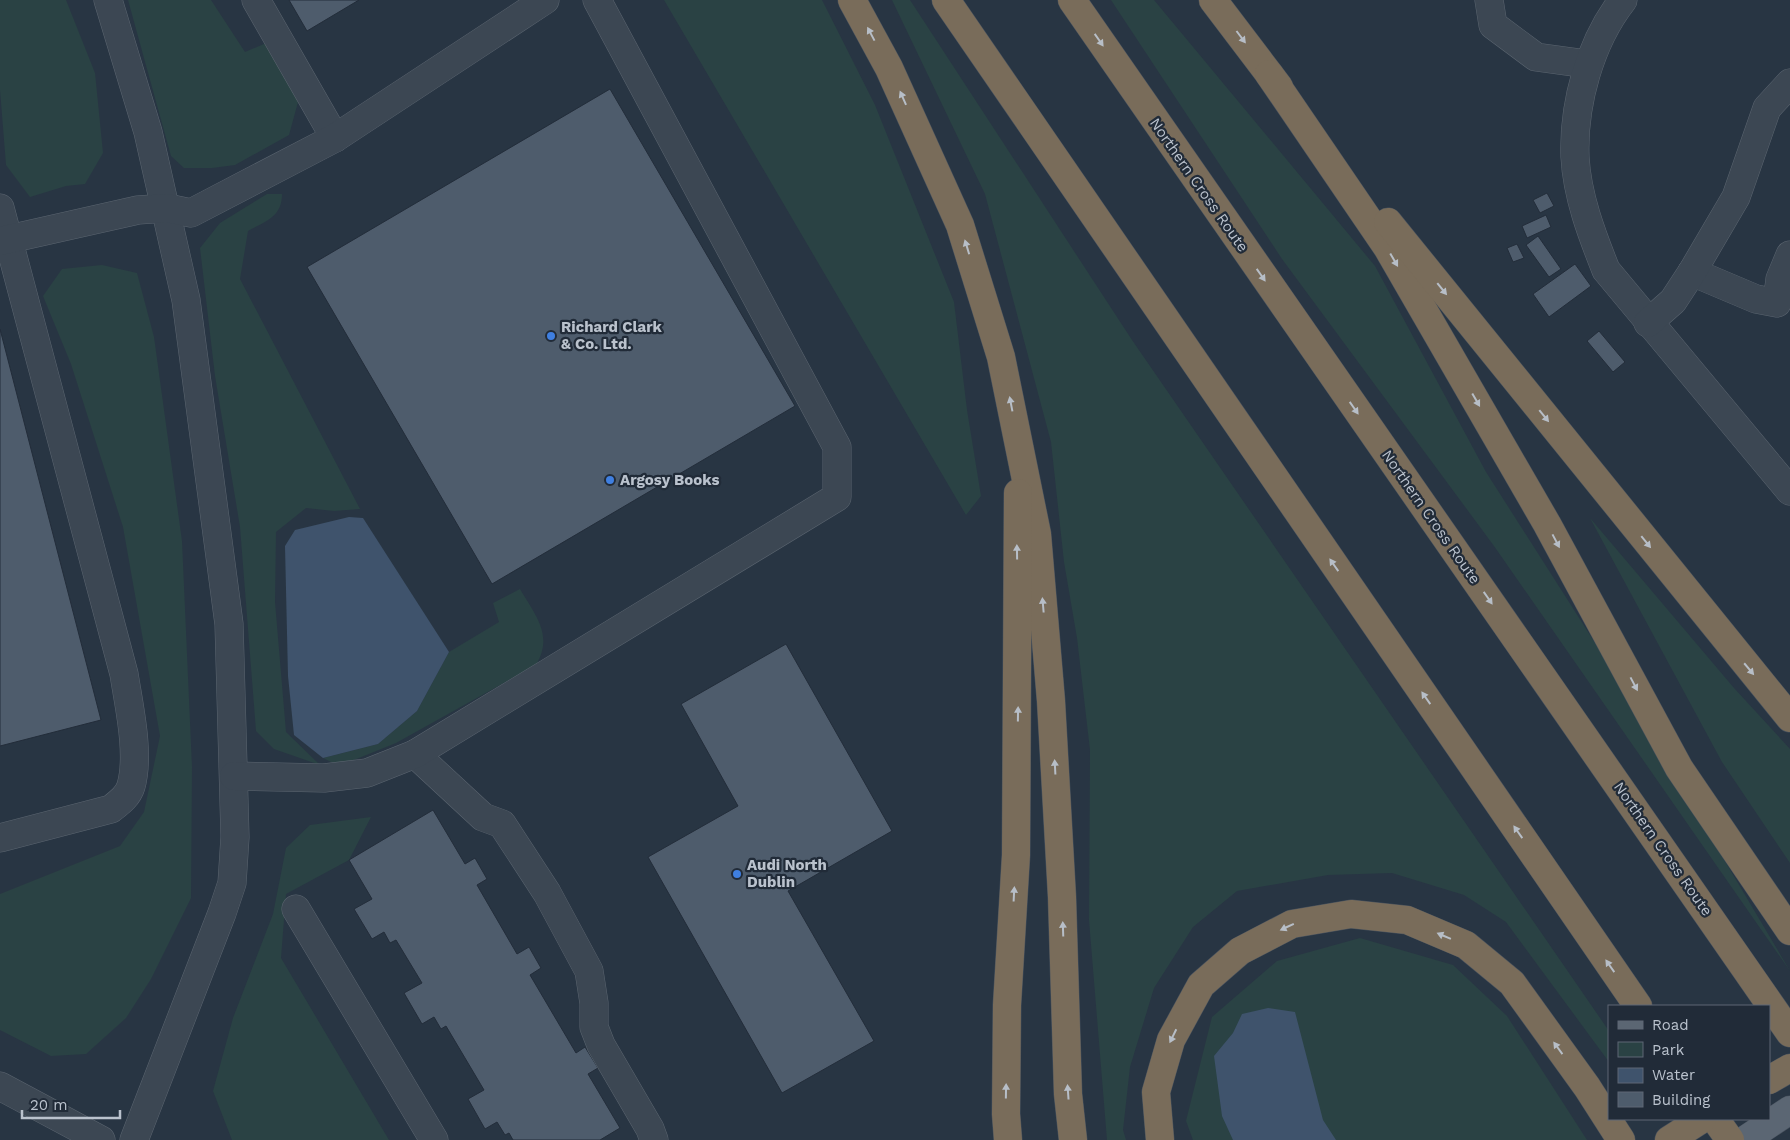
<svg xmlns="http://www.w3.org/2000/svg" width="1790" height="1140" viewBox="0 0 1790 1140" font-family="'Work Sans',sans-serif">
	<rect width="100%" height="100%" fill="#283543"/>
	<g fill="#2a4244">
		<polygon points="0,0 66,0 95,73 103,153 85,184 66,186 30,197 6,165 0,90"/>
		<polygon points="128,0 211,0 245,52 278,38 298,102 289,135 235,165 212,168 184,168 171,156"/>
		<polygon points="664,0 822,0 875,105 954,302 967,410 981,496 966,515"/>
		<polygon points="892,0 910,0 1132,340 1609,1031 1609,1062 1506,922 1464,895 1392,873 1328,875 1237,891 1193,927 1154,988 1130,1067 1123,1130 1126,1140 1107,1140 1089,920 1090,750 1077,638 1064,562 1051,442 985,194"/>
		<polygon points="1111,0 1154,0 1375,266 1486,472 1604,657 1790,971 1494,546 1282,259"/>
		<path d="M267,194H282C282,217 266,221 248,231L240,279L360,509L334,511L306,508L276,532L275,602L286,732L320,765L274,749L256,731L240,527L215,376L200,248L220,223Z"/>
		<polygon points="102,265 137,273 154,337 182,541 192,767 191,898 151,979 126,1018 86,1054 51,1056 0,1030 0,894 120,846 144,812 160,736 123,527 71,364 43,296 62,269"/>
		<polygon points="1590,518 1734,688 1790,749 1790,863 1722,762"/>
		<path d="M520,589C535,615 554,635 536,665L396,743L339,766L323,758L378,744L417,711L449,652L499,622L493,603Z"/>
		<polygon points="371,817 349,860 286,894 281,958 389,1140 232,1140 213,1091 233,1018 273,914 286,848 310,825"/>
		<polygon points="1360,938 1453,965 1507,1016 1587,1140 1193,1140 1186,1121 1212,1017 1277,961"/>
	</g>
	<g fill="#3f536c">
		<polygon points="349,517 363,518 449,652 417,711 378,744 323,758 294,735 288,676 285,546 295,530"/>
		<polygon points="1268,1008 1295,1012 1323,1120 1336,1140 1233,1140 1222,1116 1214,1056 1233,1033 1242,1014"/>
	</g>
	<g fill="#4e5c6c" stroke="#232d3a">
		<polygon points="289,0 359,0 307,31"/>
		<polygon points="610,89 795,406 492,584 307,267"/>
		<polygon points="1547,193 1554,206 1540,213 1533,200"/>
		<polygon points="1546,215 1551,227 1527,238 1522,226"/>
		<polygon points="1538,236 1561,269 1549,277 1526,245"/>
		<polygon points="1517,244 1524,258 1513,262 1507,248"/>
		<polygon points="1575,264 1591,286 1549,317 1533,294"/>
		<polygon points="0,329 101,720 0,746"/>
		<polygon points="1599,331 1625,362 1613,372 1587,341"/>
		<polygon points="786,644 892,831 788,891 874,1041 782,1093 648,857 738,806 681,704"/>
		<polygon points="433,810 465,864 475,858 487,879 477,885 517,954 529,947 541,968 530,975 576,1053 585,1047 598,1068 588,1074 620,1128 600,1140 513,1140 509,1133 505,1135 497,1122 485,1129 468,1099 484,1090 446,1026 441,1029 434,1017 422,1024 404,993 422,983 396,940 390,943 384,932 372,939 354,909 372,899 349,860"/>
	</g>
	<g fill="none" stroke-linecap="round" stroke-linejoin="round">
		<defs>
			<g id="minor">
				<polyline points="108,0 148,132 186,300 229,624 235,837 232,883 222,913 134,1140"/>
				<polyline points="256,0 335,138"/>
				<polyline points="1489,0 1493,25 1536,57 1587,64"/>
				<path d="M1623,0C1590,42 1573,104 1575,157C1577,196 1592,235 1606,270L1790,491"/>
				<path d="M0,208L124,674C129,706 140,754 131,786C128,796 120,802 111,809L0,838"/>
				<polyline points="0,241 138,210 167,208 191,213 335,138 545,0"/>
				<polyline points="1692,272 1756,299 1777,303 1780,279 1790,255"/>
				<polyline points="1648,323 1673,301 1692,272 1736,197 1767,108 1790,83"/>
				<polyline points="415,754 483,817 502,824 547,893 589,971 594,1003 594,1027 601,1045 650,1129 654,1140"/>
				<polyline points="234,776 324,778 367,773 415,754 837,497 837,447 597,0"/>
				<polyline points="296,909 434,1140"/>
				<polyline points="0,1086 101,1140"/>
			</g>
			<polyline id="major" points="1745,1140 1790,1110"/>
			<g id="highway">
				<polyline points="852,0 889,68 960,225 1001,357 1037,534 1051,701 1062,897 1068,1094 1073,1140"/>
				<polyline points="946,0 1638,1006"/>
				<polyline points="1072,0 1790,1033"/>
				<polyline points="1213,0 1279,87"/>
				<polyline points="1269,74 1387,247 1547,524 1679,768 1790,931"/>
				<polyline points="1388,222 1790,718"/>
				<polyline points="1769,1080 1790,1068"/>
				<polyline points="1715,1119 1730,1140"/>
				<polyline points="1008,1140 1006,1114 1007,1005 1016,855 1018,493"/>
				<polyline points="1160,1140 1156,1092 1171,1040 1201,985 1240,951 1292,924 1351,914 1407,920 1466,945 1512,983 1587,1087 1621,1140"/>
				<polyline points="1669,1140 1702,1119"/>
			</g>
		</defs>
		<use href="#minor" stroke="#5b6570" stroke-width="29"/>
		<use href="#major" stroke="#46505c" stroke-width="29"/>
		<use href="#highway" stroke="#47515d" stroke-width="29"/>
		<use href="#minor" stroke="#3c4753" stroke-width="28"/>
		<use href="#major" stroke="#5b6673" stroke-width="28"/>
		<use href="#highway" stroke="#796c5a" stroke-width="28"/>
	</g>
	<defs><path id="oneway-solid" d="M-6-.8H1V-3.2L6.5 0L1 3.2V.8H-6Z" transform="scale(1.25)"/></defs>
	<g fill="#b7bec7">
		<use href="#oneway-solid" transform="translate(871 34) rotate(-118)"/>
		<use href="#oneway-solid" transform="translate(1241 37) rotate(53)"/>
		<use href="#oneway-solid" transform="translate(1099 40) rotate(55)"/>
		<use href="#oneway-solid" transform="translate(903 98) rotate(-114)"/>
		<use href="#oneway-solid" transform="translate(967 247) rotate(-107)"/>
		<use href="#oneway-solid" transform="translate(1394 260) rotate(60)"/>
		<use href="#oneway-solid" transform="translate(1261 275) rotate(55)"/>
		<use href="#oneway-solid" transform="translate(1442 289) rotate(51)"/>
		<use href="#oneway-solid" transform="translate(1476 400) rotate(60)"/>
		<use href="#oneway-solid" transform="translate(1011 404) rotate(-101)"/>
		<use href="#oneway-solid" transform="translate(1354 408) rotate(55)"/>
		<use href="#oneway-solid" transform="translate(1544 416) rotate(51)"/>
		<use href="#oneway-solid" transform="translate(1556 541) rotate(62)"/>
		<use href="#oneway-solid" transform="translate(1646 542) rotate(51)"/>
		<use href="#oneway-solid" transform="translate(1017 552) rotate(-91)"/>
		<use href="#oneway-solid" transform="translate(1334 565) rotate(-125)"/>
		<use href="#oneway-solid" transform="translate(1488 598) rotate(55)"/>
		<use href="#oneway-solid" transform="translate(1043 605) rotate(-95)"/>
		<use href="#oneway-solid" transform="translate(1749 669) rotate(50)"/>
		<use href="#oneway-solid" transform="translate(1634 684) rotate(62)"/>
		<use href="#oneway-solid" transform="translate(1426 698) rotate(-125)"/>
		<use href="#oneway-solid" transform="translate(1018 714) rotate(-89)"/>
		<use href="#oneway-solid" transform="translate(1055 767) rotate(-93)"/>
		<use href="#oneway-solid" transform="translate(1518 832) rotate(-125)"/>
		<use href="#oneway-solid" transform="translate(1014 894) rotate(-87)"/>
		<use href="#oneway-solid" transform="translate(1287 927) rotate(155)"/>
		<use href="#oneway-solid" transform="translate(1063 929) rotate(-92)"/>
		<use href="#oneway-solid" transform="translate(1444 936) rotate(-157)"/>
		<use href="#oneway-solid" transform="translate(1610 966) rotate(-125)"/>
		<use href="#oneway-solid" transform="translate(1173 1036) rotate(116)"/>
		<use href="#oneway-solid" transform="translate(1558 1048) rotate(-126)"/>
		<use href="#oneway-solid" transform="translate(1006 1091) rotate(-89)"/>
		<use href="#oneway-solid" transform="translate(1068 1092) rotate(-94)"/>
	</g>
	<g fill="#3f7fe0" stroke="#212b38" stroke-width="2">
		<circle cx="551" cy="336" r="5"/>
		<circle cx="610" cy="480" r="5"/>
		<circle cx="737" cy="874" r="5"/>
	</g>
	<g text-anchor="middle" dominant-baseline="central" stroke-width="4.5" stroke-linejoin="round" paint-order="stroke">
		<g font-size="15" fill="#bac2cd" stroke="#212b38">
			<text transform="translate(1199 185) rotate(55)">Northern Cross Route</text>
			<text transform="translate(1431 517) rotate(55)">Northern Cross Route</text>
			<text transform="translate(1663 849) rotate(55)">Northern Cross Route</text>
		</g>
		<g font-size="15" font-weight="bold" fill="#bac2cd" stroke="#212b38" text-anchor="start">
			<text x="561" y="327">Richard Clark<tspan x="561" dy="17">&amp; Co. Ltd.</tspan></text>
			<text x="620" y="480">Argosy Books</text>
			<text x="747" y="865">Audi North<tspan x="747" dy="17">Dublin</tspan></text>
		</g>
	</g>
	<rect x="1608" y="1005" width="162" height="115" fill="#212b38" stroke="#5e6774"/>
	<rect x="1618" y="1021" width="25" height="8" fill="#5b6673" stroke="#5e6774"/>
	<text x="1652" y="1030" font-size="15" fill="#bac2cd">Road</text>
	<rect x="1618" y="1042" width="25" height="15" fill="#2a4244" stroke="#5e6774"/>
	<text x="1652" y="1055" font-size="15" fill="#bac2cd">Park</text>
	<rect x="1618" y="1068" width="25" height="15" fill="#3f536c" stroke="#5e6774"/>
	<text x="1652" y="1080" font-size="15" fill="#bac2cd">Water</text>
	<rect x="1618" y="1092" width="25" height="15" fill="#4e5c6c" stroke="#5e6774"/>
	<text x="1652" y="1105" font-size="15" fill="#bac2cd">Building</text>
	<path d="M22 1110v8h98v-8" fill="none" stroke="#bac2cd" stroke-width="2.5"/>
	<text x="30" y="1110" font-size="15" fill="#bac2cd" stroke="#212b38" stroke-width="4" paint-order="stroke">20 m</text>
</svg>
